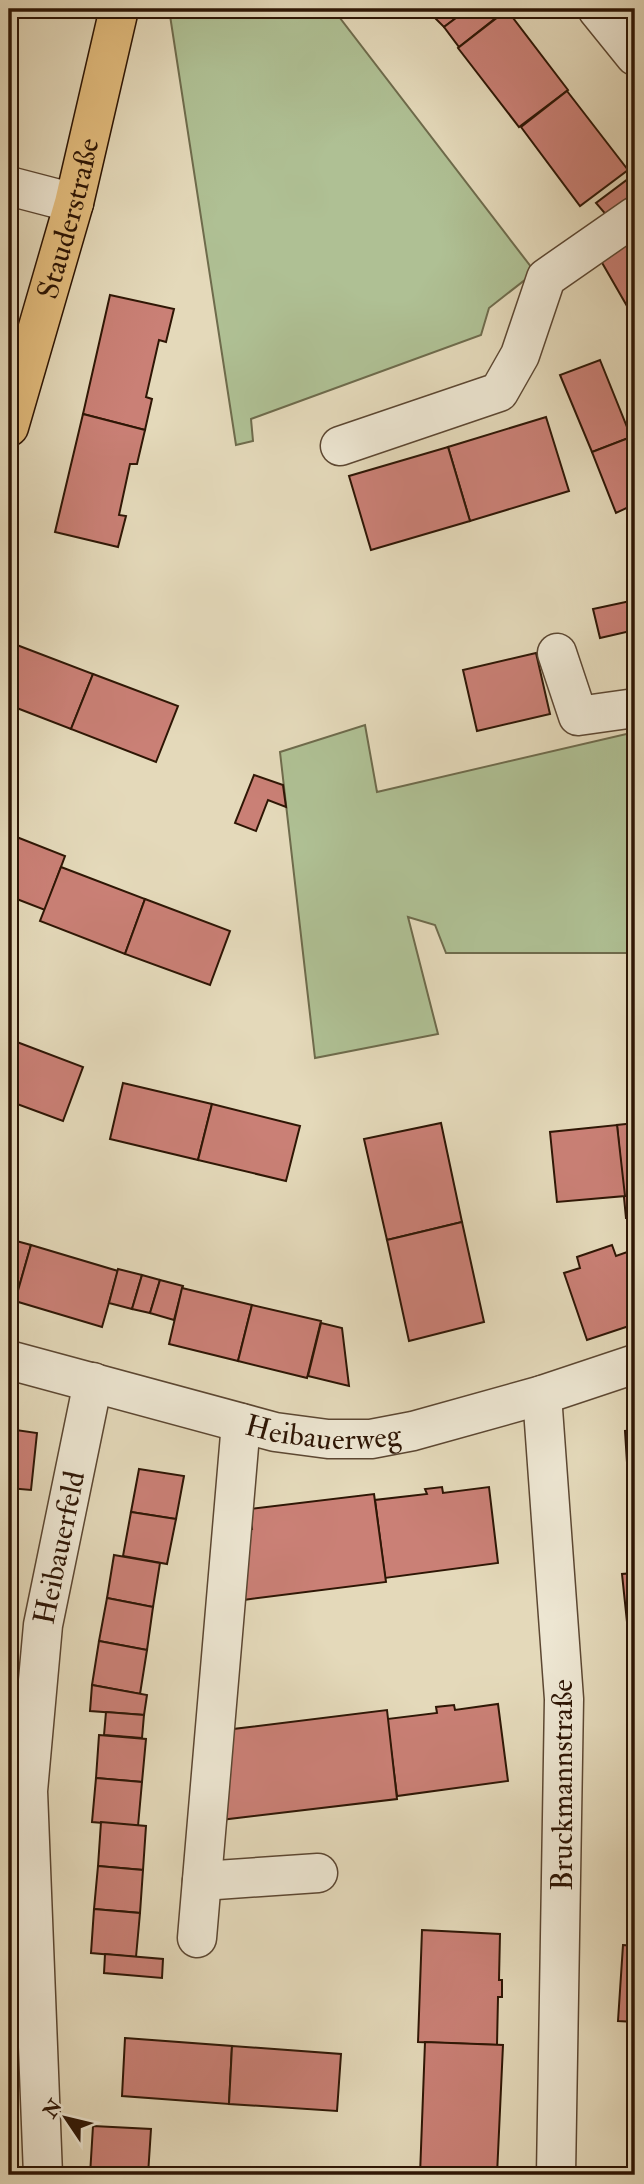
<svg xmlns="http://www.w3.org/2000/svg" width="644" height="2184" viewBox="0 0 644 2184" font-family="'IM FELL Double Pica',serif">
	<rect width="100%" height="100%" fill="#e4d9ba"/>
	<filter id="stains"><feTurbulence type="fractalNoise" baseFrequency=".00286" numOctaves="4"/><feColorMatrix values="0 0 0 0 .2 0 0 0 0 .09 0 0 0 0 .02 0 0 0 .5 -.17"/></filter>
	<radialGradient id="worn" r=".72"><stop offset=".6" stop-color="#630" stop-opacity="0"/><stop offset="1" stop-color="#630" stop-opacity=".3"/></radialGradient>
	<g fill="#afc094" stroke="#6e6b4c" stroke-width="2">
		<polygon points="169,9 333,9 535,272 489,308 481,335 251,419 253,441 236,445"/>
		<polygon points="365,725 377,792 635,732 635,953 446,953 435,925 408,917 438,1034 315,1058 280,752"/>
	</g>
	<g fill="#ca8076" stroke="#2e1605" stroke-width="2">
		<polygon points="432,9 468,9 444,27 429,12"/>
		<polygon points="468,9 499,9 502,13 459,47 444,27"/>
		<polygon points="507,10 568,90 519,127 458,48"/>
		<polygon points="567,91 628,170 580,206 521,127"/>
		<polygon points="632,176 635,180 635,196 608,217 596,203"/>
		<polygon points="635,232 635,320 597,254"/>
		<polygon points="110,295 174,309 166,342 159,340 146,397 152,399 145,430 83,414"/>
		<polygon points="600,360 631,437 592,452 560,375"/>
		<polygon points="83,414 145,430 137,464 130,464 119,515 126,516 118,547 55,532"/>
		<polygon points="546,417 569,491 470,521 448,447"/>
		<polygon points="631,437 635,447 635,504 616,513 592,452"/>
		<polygon points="448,447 470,521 371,550 349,476"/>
		<polygon points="635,600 635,630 600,638 593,609"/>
		<polygon points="9,642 93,674 71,729 9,705"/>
		<polygon points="536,653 550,714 477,731 463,670"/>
		<polygon points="93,674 178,706 156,762 71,729"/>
		<polygon points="254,775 283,785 286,807 268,800 256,831 235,823"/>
		<polygon points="9,834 65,856 45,910 9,896"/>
		<polygon points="61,867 145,899 125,954 40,921"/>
		<polygon points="145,899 230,931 210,985 125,954"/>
		<polygon points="9,1039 83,1067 63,1121 9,1101"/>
		<polygon points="123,1083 212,1104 198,1160 110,1139"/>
		<polygon points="212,1104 300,1126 286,1181 198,1160"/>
		<polygon points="441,1123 462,1222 387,1240 364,1139"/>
		<polygon points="635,1123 635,1218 626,1218 617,1125"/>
		<polygon points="617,1125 625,1196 557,1202 550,1132"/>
		<polygon points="462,1222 484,1322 409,1341 387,1240"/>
		<polygon points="9,1239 31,1245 15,1301 9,1299"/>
		<polygon points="31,1245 118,1271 102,1327 15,1301"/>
		<polygon points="612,1245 616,1256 630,1251 635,1266 635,1324 587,1340 564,1273 580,1268 577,1257"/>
		<polygon points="118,1269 142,1275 132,1309 109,1303"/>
		<polygon points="142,1275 160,1280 150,1313 132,1309"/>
		<polygon points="160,1280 183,1286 174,1320 150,1313"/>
		<polygon points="182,1288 252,1305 238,1361 169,1344"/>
		<polygon points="252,1305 321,1321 307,1378 238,1361"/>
		<polygon points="321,1323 342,1328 349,1386 308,1376"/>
		<polygon points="9,1429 37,1433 31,1490 9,1488"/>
		<polygon points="635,1430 635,1640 629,1641 622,1574 634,1573 625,1431"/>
		<polygon points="139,1469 184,1476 176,1519 131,1512"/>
		<polygon points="442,1487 443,1493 489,1487 498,1563 385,1578 375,1500 427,1494 425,1489"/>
		<polygon points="374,1494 386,1582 243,1600 246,1531 252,1529 249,1509"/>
		<polygon points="131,1512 176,1519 167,1564 123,1556"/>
		<polygon points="114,1555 160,1563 153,1607 107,1598"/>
		<polygon points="107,1598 153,1607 147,1650 99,1641"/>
		<polygon points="99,1641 147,1650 140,1694 92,1685"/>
		<polygon points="92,1685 147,1695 144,1715 90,1711"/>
		<polygon points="498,1704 508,1781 397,1796 387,1719 437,1713 436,1707 454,1705 455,1710"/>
		<polygon points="387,1710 397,1799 220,1820 225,1730"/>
		<polygon points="106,1712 144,1715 142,1738 104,1735"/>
		<polygon points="633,1728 635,1728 635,1806 628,1805"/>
		<polygon points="99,1735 146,1739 142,1782 96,1778"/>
		<polygon points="96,1778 142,1782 138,1826 92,1822"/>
		<polygon points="101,1822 146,1826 143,1870 98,1866"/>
		<polygon points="98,1866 143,1870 140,1913 94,1909"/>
		<polygon points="94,1909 140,1913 136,1957 91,1953"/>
		<polygon points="422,1930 500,1934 499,1980 502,1980 502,1997 498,1997 497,2045 418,2042"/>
		<polygon points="623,1945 635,1946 635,2022 618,2021"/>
		<polygon points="105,1954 163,1959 162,1978 104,1973"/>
		<polygon points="9,2015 14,2016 9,2074"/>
		<polygon points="125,2038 232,2046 229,2104 122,2096"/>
		<polygon points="425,2042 503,2045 497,2175 420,2175"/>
		<polygon points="232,2046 341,2054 337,2111 229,2104"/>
		<polygon points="93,2126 151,2129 148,2175 90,2175"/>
		<polygon points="601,2171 635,2174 635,2175 601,2175"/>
	</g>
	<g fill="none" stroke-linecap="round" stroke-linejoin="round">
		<defs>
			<g id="minor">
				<polyline points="597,9 635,56"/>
				<polyline points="9,186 74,203"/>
				<polyline points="340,446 499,392 520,355 546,278 635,216"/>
				<polyline points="557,653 578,716 635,708"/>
				<path id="s1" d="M9,1360L275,1432L328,1439H371L413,1431L542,1395L635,1364"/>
				<polyline points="542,1395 564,1699 556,2175"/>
				<polyline points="202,1881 318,1873"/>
				<polyline points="197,1938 241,1423"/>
				<path id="s2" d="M43,2175L28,1791L43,1625L93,1382"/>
			</g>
			<g id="major">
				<path id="s3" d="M9,427L74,203L119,9"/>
			</g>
		</defs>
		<use href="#minor" stroke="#5c4732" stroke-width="41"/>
		<use href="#major" stroke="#2e1605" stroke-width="41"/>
		<use href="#minor" stroke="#ede6d2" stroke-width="38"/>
		<use href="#major" stroke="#e2bc7d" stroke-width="38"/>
	</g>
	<g text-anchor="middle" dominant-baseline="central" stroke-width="5" stroke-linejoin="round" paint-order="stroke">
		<g font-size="30" fill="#2e1605" stroke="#ede6d2">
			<text stroke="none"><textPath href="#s3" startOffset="217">Stauderstraße</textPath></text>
			<text stroke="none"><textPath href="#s1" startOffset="324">Heibauerweg</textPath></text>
			<text stroke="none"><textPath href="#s2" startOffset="630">Heibauerfeld</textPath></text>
			<text transform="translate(562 1785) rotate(-90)">Bruckmannstraße</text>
		</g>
	</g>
	<rect width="644" height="2184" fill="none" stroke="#e4d9ba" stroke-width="35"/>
	<rect x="10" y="10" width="623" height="2163" fill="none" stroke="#2e1605" stroke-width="3.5"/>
	<rect x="18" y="18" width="609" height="2149" fill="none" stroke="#2e1605" stroke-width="2"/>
	<g transform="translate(66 2118) rotate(305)" stroke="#ede6d2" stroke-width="5" paint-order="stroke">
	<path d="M0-5L12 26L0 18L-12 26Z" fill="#2e1605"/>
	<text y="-10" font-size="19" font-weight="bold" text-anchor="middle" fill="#2e1605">N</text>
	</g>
	<rect width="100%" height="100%" filter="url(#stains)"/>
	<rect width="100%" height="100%" fill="url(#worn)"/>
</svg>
